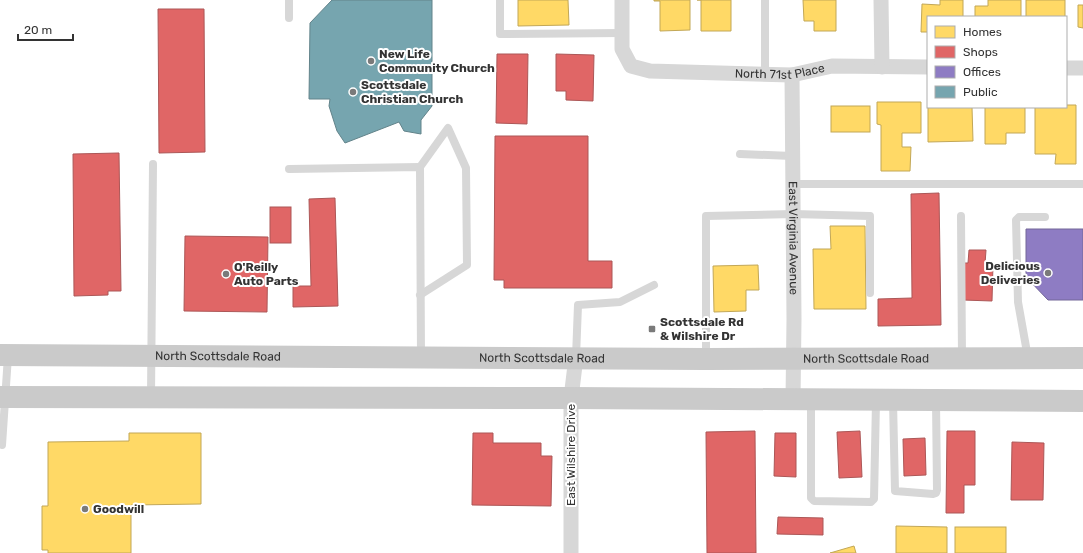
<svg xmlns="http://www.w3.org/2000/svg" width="1083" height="553" viewBox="0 0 1083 553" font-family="Rubik,sans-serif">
	<rect width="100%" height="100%" fill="#fff"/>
	<g fill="#ffd966" stroke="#c2a757">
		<polygon points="518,0 568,0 569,25 518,26"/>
		<polygon points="654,0 690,0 690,30 660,31 660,1 654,1"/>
		<polygon points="697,0 731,0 731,31 701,31 701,0"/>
		<polygon points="803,0 836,0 836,31 814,31 814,21 804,21"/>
		<polygon points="940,0 963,0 963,17 928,17 928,32 921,32 922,4 940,5"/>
		<polygon points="988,0 1021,0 1021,17 975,17 975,6 988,6"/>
		<rect x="1026" y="0" width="39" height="17"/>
		<polygon points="1078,5 1083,5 1083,28 1078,27"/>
		<polygon points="928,95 928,107 972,107 973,141 928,142"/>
		<polygon points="877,102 921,102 921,133 902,133 902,147 911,147 910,171 881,171 881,125 877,124"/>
		<polygon points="1066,105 1076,105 1076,164 1055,164 1056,154 1035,154 1035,107 1066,107"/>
		<rect x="831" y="106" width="39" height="26"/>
		<polygon points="985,107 1025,107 1025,133 1006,133 1006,144 985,144"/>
		<polygon points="830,226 865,226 866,309 814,309 813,249 831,249"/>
		<polygon points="758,265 759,290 746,290 746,311 714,312 713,266"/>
		<polygon points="129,433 201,433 201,504 131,505 131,553 48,553 48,550 42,550 42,506 48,506 48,442 129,441"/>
		<polygon points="896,526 947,527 947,553 896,553"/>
		<rect x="955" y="527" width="51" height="26"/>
		<polygon points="854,546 856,553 830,553"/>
	</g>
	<g fill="#e06666" stroke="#ac5757">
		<polygon points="158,9 204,9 205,152 159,153"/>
		<polygon points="497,54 528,54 527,124 496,123"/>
		<polygon points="556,54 594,55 593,101 566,100 566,91 556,91"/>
		<polygon points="495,136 588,136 588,261 612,261 612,288 504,288 504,280 494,280"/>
		<polygon points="119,153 121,291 108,291 108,295 74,296 73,154"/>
		<polygon points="939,193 941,325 878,326 878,299 912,298 911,194"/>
		<polygon points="335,198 338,306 293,307 293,286 311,286 309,199"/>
		<rect x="270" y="207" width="21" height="36"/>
		<polygon points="185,236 268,237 267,312 184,311"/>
		<polygon points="969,250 986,250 985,264 993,264 992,301 963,300 964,263 968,263"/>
		<polygon points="755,431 756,553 707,553 706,432"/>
		<polygon points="860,431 862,477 839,478 837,432"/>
		<polygon points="947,431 975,431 975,485 964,485 964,513 946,513"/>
		<polygon points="473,433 493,433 493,443 541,443 541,456 552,456 551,506 472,505"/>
		<polygon points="775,433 796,433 796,477 774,476"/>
		<polygon points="925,438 926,475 904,476 903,439"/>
		<polygon points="1012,442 1044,443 1043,500 1011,500"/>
		<polygon points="778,517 823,518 823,535 777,534"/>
	</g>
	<polygon fill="#8e7cc3" stroke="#736698" points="1026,229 1083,229 1083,300 1048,300 1026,277"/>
	<polygon fill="#76a5af" stroke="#62838a" points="332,0 432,0 432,106 421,120 421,134 404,131 399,122 345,143 337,131 329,106 330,99 309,99 310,23"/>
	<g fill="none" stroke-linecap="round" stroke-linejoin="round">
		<g stroke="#d7d7d7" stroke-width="8">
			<polyline points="289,0 289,18"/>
			<polyline points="500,0 500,34 622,33"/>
			<polyline points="765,0 765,75"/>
			<polyline points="740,154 792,156"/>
			<polyline points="420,167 448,128 466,168 467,265 420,295"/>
			<polyline points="289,169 420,167 421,356"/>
			<polyline points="793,184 1083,184"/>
			<polyline points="961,216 962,358"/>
			<polyline points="576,357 578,305 620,302 654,285"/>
			<polyline points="706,358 706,216 793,214 870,216 870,293"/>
			<polyline points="1028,358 1018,302 1016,220 1019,217 1045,217"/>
			<polyline points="151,397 153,164"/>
			<polyline points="811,401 811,498 814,501 871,502 874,499 876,401"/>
			<polyline points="893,401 895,491 933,494 936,493 937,490 936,401"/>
			<polyline points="2,445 8,356"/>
		</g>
		<g stroke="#d7d7d7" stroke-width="15">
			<path id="s1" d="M622,0V49L631,66L650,71L792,75L832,66L928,67"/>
			<polyline points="881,0 882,67"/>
			<polyline points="1066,68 1083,68"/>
			<path id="s2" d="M792,75L794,319L793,400"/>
			<polyline points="571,553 571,398 576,357"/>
		</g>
		<g stroke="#cacaca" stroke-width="22">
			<path id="s3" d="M0,355L706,359L1083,358"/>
			<polyline points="0,397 571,398 1083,401"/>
		</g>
	</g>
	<g fill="#7a7a7a" stroke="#fff" stroke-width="1.5">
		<circle cx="371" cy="61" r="4"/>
		<circle cx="353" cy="92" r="4"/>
		<circle cx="1048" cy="273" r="4"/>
		<circle cx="226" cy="274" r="4"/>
		<rect x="648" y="325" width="8" height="8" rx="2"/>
		<circle cx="85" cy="509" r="4"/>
	</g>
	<g text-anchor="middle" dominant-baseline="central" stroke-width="4" stroke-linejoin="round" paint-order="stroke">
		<g font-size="12" font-weight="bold" fill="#333" stroke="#fff" text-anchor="start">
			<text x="379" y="54">New Life<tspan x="379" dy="14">Community Church</tspan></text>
			<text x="361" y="85">Scottsdale<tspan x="361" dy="14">Christian Church</tspan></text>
			<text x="1040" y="266" text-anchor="end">Delicious<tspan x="1040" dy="14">Deliveries</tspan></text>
			<text x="234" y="267">O'Reilly<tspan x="234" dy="14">Auto Parts</tspan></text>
			<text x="660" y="322">Scottsdale Rd<tspan x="660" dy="14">&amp; Wilshire Dr</tspan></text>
			<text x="93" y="509">Goodwill</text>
		</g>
		<g font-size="12" fill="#333" stroke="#fff">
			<text stroke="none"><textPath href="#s1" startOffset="218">North 71st Place</textPath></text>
			<text stroke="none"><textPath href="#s2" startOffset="163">East Virginia Avenue</textPath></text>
			<text stroke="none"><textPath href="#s3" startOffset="218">North Scottsdale Road</textPath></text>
			<text stroke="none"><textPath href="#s3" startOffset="542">North Scottsdale Road</textPath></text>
			<text stroke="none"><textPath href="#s3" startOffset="866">North Scottsdale Road</textPath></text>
			<text transform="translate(571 455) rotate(-90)">East Wilshire Drive</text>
		</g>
	</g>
	<rect x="927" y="16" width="140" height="92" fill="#ffffff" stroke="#adadad"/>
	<rect x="935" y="26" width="20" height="12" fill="#ffd966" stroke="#adadad"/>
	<text x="963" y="36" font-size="12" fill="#333333">Homes</text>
	<rect x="935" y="46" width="20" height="12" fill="#e06666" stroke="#adadad"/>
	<text x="963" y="56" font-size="12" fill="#333333">Shops</text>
	<rect x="935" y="66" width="20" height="12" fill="#8e7cc3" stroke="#adadad"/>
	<text x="963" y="76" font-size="12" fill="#333333">Offices</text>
	<rect x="935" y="86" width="20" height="12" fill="#76a5af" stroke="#adadad"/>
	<text x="963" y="96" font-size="12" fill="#333333">Public</text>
	<path d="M18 34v6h55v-6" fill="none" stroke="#333333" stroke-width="2"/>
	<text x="24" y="34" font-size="12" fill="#333333" stroke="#ffffff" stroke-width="3" paint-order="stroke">20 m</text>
</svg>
